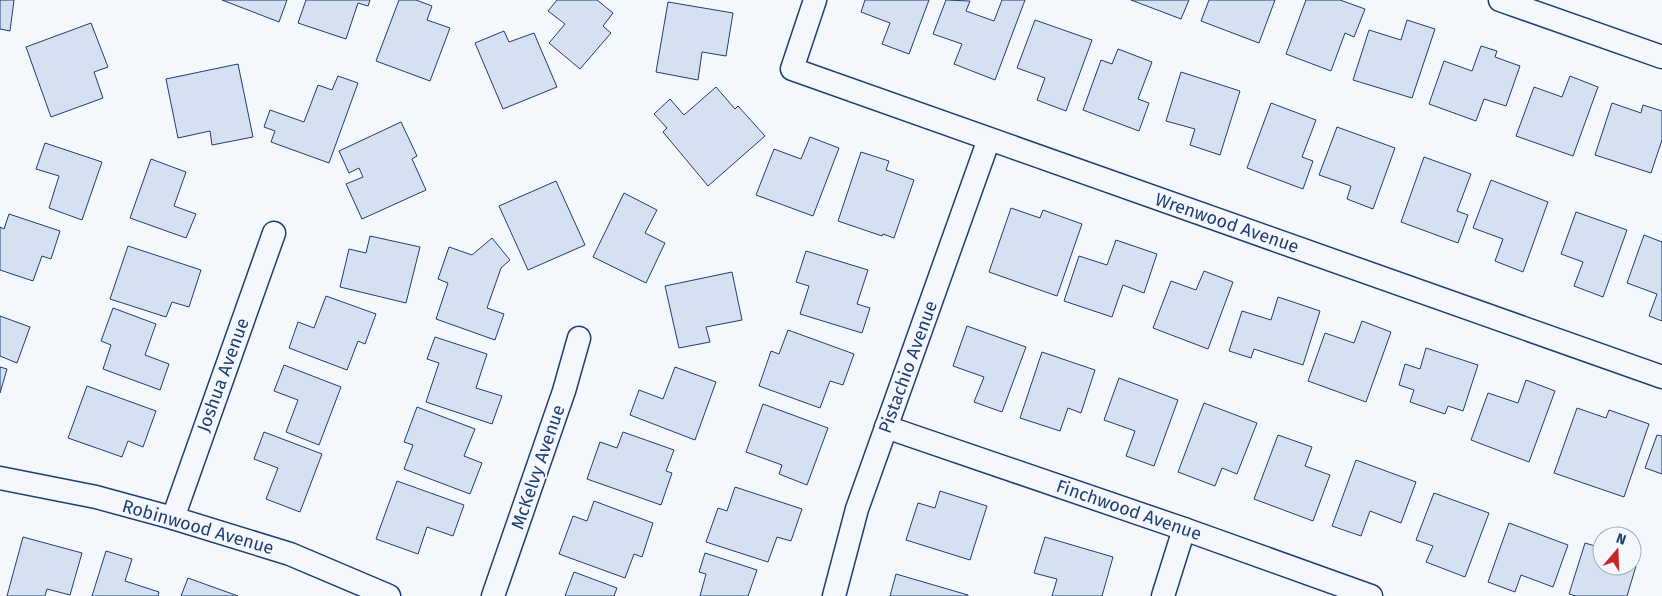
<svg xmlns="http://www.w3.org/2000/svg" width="1662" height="596" viewBox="0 0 1662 596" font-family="'Fira Sans',sans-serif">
	<rect width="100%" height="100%" fill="#f4f7fb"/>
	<g fill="#d5e0f0" stroke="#1d3f73">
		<polygon points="0,0 14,0 10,31 0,29"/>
		<polygon points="222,0 287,0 279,22"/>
		<polygon points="306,0 370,0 368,6 358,3 346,39 298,23"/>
		<polygon points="399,0 416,0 432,6 427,20 450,28 430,81 376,61"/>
		<polygon points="557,0 597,0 613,13 603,26 611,33 580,69 549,43 565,24 548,11"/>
		<polygon points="865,0 929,0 909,54 882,44 890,23 861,12"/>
		<polygon points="946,0 970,1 966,11 994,21 1002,0 1025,0 995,80 954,64 962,44 933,34"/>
		<polygon points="1131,0 1189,0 1181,19"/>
		<polygon points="1209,0 1275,0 1259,43 1201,21"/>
		<polygon points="1306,0 1340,0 1365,9 1354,37 1345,33 1331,71 1286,54"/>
		<polygon points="668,2 733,13 726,56 702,52 698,80 656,72"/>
		<polygon points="1035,20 1092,40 1066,111 1037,100 1045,78 1017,68"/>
		<polygon points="1407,20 1435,29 1412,98 1353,80 1369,30 1401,40"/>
		<polygon points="91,23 108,67 94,72 103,98 51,117 26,47"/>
		<polygon points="504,31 509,42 534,33 557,87 503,109 475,43"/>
		<polygon points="1481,46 1497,51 1495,57 1520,66 1506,106 1484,99 1476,121 1429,104 1444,61 1472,71"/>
		<polygon points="1118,49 1152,62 1138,99 1149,103 1139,131 1083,110 1101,60 1112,64"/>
		<polygon points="238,64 253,137 212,145 210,131 178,138 166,79"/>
		<polygon points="1181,72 1240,91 1220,155 1190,145 1195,129 1166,121"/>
		<polygon points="338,76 358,83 329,163 271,142 275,131 264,127 270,110 304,122 318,85 332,90"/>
		<polygon points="1570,76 1598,87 1573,156 1516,136 1534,87 1562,97"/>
		<polygon points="716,87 735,109 738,106 765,136 708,186 663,132 667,128 654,114 670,99 684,115"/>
		<polygon points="1271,103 1316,120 1302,157 1313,161 1303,189 1247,168"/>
		<polygon points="1612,103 1641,113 1643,105 1662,111 1662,140 1651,173 1595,155"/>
		<polygon points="401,122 417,156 412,159 426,190 362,219 346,184 363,177 359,168 349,173 339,151"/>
		<polygon points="1337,127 1395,148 1373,209 1347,199 1351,186 1319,175"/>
		<polygon points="810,137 839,148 813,216 756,195 774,149 801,159"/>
		<polygon points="45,143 102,162 82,220 49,208 59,176 36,169"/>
		<polygon points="861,152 889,161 886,170 914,180 894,238 883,234 882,236 838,221"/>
		<polygon points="1424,157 1471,174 1457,211 1468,215 1458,243 1401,222"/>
		<polygon points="151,159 186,172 174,206 196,214 186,238 130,218"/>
		<polygon points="1491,180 1548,202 1523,272 1495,261 1503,239 1473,228"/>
		<polygon points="556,181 585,245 528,270 499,206"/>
		<polygon points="624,193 657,210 645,233 665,243 646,283 593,257"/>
		<polygon points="1011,208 1040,218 1043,210 1082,224 1057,296 989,272"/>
		<polygon points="1576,212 1627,230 1603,297 1574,286 1583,262 1561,254"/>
		<polygon points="9,214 60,231 51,259 42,256 33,281 0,270 0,227 4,229"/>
		<polygon points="1644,235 1662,242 1662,321 1649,316 1657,294 1627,283"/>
		<polygon points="370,236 420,247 406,303 340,287 349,249 366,253"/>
		<polygon points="492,238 510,260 501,268 487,308 504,314 495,340 436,319 448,283 438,279 449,247 472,255"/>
		<polygon points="1116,240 1157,254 1144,293 1123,285 1112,317 1064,301 1079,256 1107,265"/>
		<polygon points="128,246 201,270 189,307 172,302 166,317 110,299"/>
		<polygon points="806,251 868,270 857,304 870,308 862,333 800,314 809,286 796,282"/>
		<polygon points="1204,271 1233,282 1208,349 1153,328 1171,281 1196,290"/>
		<polygon points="732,272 742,320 706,327 710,342 679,348 665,286"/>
		<polygon points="326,296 376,314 365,344 358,341 347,370 289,348 298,322 314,328"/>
		<polygon points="1278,297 1320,311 1303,365 1254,349 1251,358 1229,351 1242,311 1271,320"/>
		<polygon points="113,308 156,324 145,355 169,364 160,390 103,369 111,345 101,341"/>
		<polygon points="0,316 30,327 17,363 0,356"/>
		<polygon points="1362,321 1391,332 1366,402 1308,381 1325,333 1354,343"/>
		<polygon points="967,326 1026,347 1002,412 974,402 984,377 953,366"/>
		<polygon points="788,330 854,354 843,385 830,381 820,408 759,386 771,351 779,354"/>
		<polygon points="435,337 487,354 476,388 502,396 492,424 426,402 439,363 427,359"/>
		<polygon points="1426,348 1478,365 1463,411 1448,406 1445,414 1410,402 1414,390 1399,385 1405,364 1420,369"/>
		<polygon points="1042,352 1095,370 1081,413 1068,408 1060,431 1020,418"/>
		<polygon points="284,365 341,387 319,445 286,432 298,400 274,391"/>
		<polygon points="0,367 7,369 0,393"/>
		<polygon points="675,367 716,382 695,440 630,415 639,390 663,399"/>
		<polygon points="1119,378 1178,400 1154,466 1126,456 1135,431 1104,420"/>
		<polygon points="1526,380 1555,391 1529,462 1471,440 1488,393 1518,403"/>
		<polygon points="87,386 156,411 143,447 128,441 122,457 68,438"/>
		<polygon points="1204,403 1257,423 1237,474 1222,468 1215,486 1178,472"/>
		<polygon points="763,404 828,428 807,485 779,474 782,465 746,452"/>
		<polygon points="417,407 475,429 464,456 482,463 470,494 404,469 413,445 404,442"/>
		<polygon points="1577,408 1606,418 1609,410 1649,424 1624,497 1554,473"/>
		<polygon points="264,432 322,454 300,512 266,499 278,468 254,459"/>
		<polygon points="623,432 674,450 666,471 672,473 661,505 587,479 600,442 617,448"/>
		<polygon points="1278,435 1312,447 1305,466 1330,475 1313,521 1254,499"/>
		<polygon points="1657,435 1662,436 1662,474 1645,468"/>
		<polygon points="1356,460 1416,482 1401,523 1370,511 1361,536 1332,526"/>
		<polygon points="397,481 464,505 453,536 427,527 418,554 376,539"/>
		<polygon points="735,487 802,509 791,541 777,537 768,562 706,542 718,508 727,511"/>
		<polygon points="940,491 987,506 970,560 906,540 918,503 935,508"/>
		<polygon points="1434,493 1489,513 1465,577 1426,562 1433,546 1416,540"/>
		<polygon points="594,501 653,523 642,557 634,554 625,578 559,554 573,516 587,521"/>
		<polygon points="1509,523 1568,545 1553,587 1521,575 1515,592 1488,582"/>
		<polygon points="23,537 82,553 70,595 47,589 45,596 7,596"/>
		<polygon points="1045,537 1113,557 1102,596 1052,596 1057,579 1034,573"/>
		<polygon points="1585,543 1602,548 1602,566 1632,566 1632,564 1636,566 1627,596 1576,596 1569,594"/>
		<polygon points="106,551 132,559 125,581 159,592 158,596 92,596"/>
		<polygon points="705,553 757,570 748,596 700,596 706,574 699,572"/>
		<polygon points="574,572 617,588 614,596 565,596"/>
		<polygon points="896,574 968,595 968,596 890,596"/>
		<polygon points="188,578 238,596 181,596"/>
	</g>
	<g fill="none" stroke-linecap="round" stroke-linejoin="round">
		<defs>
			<g id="minor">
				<polyline points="815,0 792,69 1662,377"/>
				<polyline points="1500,0 1662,57"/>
				<polyline points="886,427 1184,529 1371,596"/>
				<polyline points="0,478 96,497 173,518 290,554 389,596"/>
				<polyline points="173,518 274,233"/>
				<polyline points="493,596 564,391 579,338"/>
				<polyline points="834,596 857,509 989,139"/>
				<polyline points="1163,596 1184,529"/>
			</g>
		</defs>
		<use href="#minor" stroke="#1d3f73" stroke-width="25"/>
		<use href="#minor" stroke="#f4f7fb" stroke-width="22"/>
	</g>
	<g text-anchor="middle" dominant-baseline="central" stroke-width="4" stroke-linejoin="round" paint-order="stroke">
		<g font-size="18" fill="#1d3f73" stroke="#f4f7fb">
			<text transform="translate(1227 223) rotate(19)">Wrenwood Avenue</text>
			<text transform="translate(908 367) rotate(-70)">Pistachio Avenue</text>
			<text transform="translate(223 375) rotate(-70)">Joshua Avenue</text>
			<text transform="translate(538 467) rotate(-71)">McKelvy Avenue</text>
			<text transform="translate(1129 510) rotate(19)">Finchwood Avenue</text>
			<text transform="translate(198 527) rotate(16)">Robinwood Avenue</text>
		</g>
	</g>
	<g transform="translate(1617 551) rotate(19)"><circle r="24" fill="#f4f7fb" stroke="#9eadc5"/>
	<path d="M0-4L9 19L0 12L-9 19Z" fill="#c62828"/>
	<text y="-8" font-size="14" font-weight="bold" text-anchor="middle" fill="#1d3f73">N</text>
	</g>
</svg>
